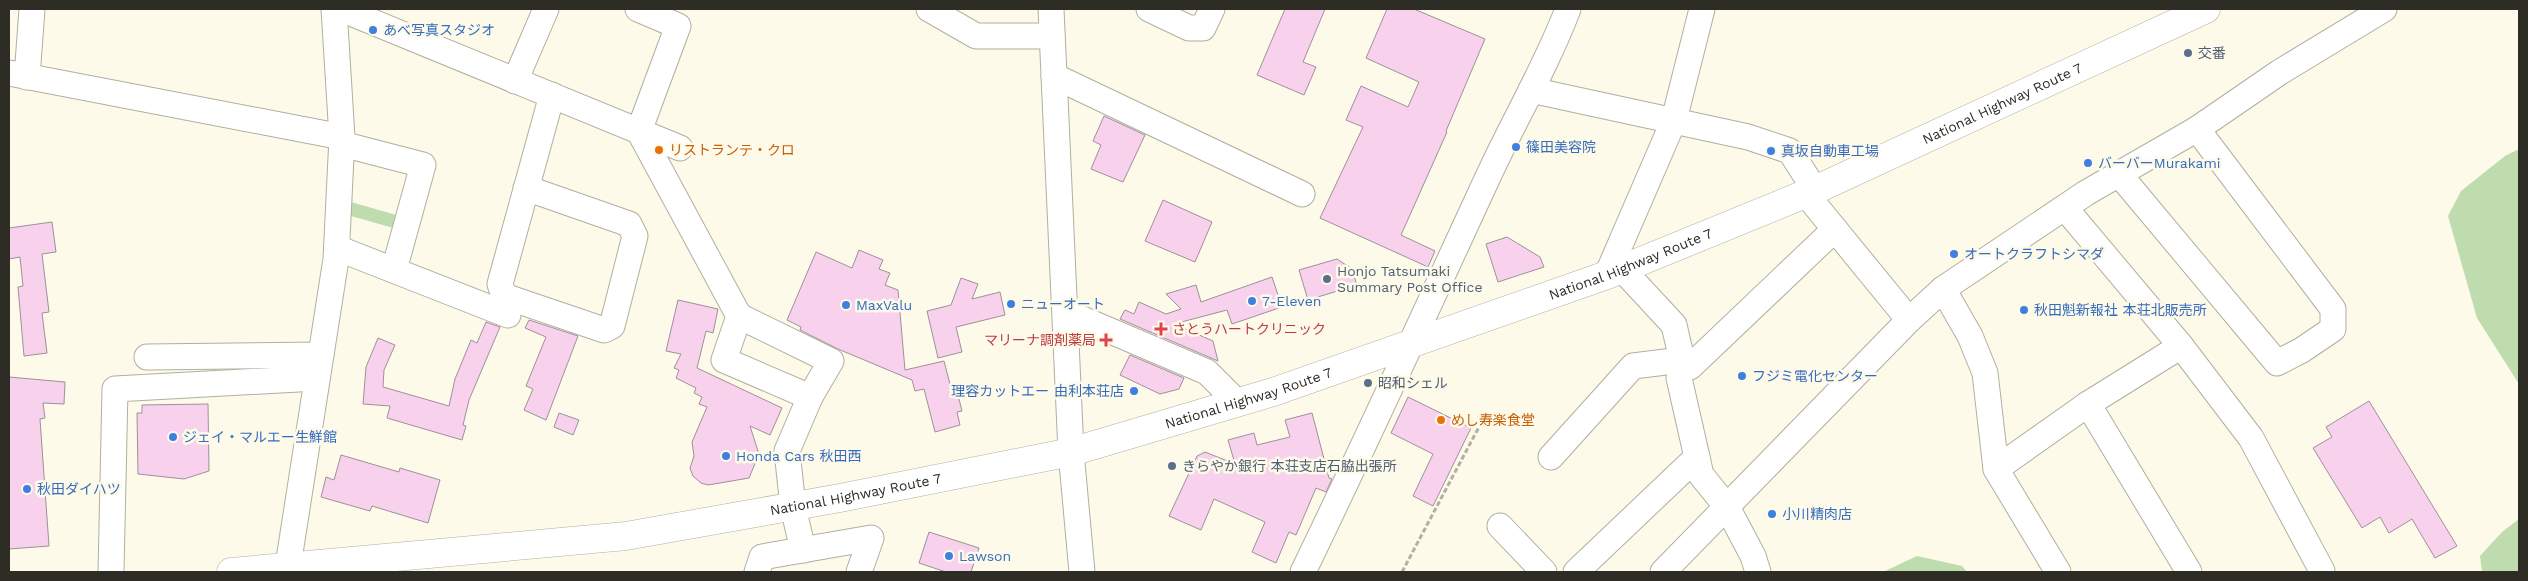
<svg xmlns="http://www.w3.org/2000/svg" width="2528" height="581" viewBox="0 0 2528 581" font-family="'Work Sans','Noto Sans JP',sans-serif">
	<rect width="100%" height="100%" fill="#fdfaea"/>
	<g fill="#bfdcae">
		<polygon points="2519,149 2519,384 2477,318 2448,216 2461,191 2505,156"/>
		<polygon points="351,202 400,216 397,229 351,216"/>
		<polygon points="2519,519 2519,572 2482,572 2480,556 2502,532"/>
		<polygon points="1917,556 1962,566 1967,572 1883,572"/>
	</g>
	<g fill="#f8d2ed" stroke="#9e909a">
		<polygon points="1285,9 1325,9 1303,62 1316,67 1304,95 1257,75"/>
		<polygon points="1387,9 1414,9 1485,39 1446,131 1447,132 1401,235 1435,251 1428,267 1320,218 1363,127 1346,120 1361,86 1408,107 1419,82 1366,58"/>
		<polygon points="1104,116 1145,135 1123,182 1091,169 1101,145 1093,141"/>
		<polygon points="1163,200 1212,222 1195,262 1145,241"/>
		<polygon points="52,222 56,252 42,254 49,312 42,313 47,353 24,356 18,287 23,286 20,257 9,259 9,228"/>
		<polygon points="1507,237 1540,257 1544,267 1498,282 1486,244"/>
		<polygon points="859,250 883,260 879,269 890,273 885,285 898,290 905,370 944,361 951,388 956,387 962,411 957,412 960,425 935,432 924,389 915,391 912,380 838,349 800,330 801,327 787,320 816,252 852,268"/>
		<polygon points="1337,259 1352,269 1357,285 1308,300 1299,270"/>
		<polygon points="1272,277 1282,307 1232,324 1227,310 1174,324 1213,341 1218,361 1120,319 1125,310 1134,314 1139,302 1166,314 1181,309 1166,294 1196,285 1201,302"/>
		<polygon points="961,278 978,284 972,299 1000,292 1005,315 956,327 962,352 938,358 927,311 951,305"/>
		<polygon points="678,300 718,309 713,333 706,331 697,368 782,408 770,435 750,426 759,454 749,478 708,485 701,483 693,476 690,468 694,456 692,442 707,407 699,404 702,397 694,393 696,388 676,378 679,370 674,368 681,354 666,351"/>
		<polygon points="529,320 578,336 546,420 524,410 533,389 526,386 546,337 525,328"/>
		<polygon points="486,322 500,327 469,400 463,425 466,426 462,440 387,418 390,406 363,404 366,367 378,338 395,345 384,370 383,387 449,406 455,379 471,340 477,343"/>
		<polygon points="1130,355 1184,378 1179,389 1160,394 1120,375"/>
		<polygon points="9,377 65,382 64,404 43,403 45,418 40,419 49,546 9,549"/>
		<polygon points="1408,397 1471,428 1433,506 1413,496 1433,454 1391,433"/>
		<polygon points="2369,401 2457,546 2435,558 2412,519 2389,533 2380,517 2362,528 2313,448 2332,437 2326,427"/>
		<polygon points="208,404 209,471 184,479 138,474 137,413 142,413 142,405"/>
		<polygon points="559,413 579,420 573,435 554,427"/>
		<polygon points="1312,413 1329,478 1332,479 1326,492 1316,488 1296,535 1289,532 1276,563 1252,552 1265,522 1214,499 1201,530 1169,516 1197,456 1205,452 1235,464 1228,440 1254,433 1257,445 1290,437 1285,420"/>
		<polygon points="341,455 399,472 400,468 440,480 428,523 372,506 370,511 321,497 326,477 334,480"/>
		<polygon points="929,532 979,548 971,572 946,572 919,563"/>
	</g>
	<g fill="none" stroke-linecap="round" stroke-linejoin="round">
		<defs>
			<g id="minor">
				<polyline points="341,9 680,148"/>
				<polyline points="638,9 678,26 639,131 739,316 724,360 810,397 787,451 793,507 803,550"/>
				<polyline points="929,9 976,36 1052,36"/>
				<polyline points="1051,9 1071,452 1082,572"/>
				<polyline points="1149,9 1189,28 1203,28 1212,9"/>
				<polyline points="9,73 342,137"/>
				<polyline points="1054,76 1302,194"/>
				<polyline points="27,77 32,9"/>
				<polyline points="515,81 546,9"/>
				<polyline points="1531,90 1748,137 1790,151 1815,190"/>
				<polyline points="342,144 423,165 394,270"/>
				<polyline points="2119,174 2277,363 2302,350 2333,329 2333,309 2197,129"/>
				<polyline points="526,188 629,224 635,236 612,326 604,330 504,296 500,284 552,95"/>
				<polyline points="1806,194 1909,320"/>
				<polyline points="2065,208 2181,346 2088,404 2189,572"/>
				<polyline points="337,248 508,315"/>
				<polyline points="1622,269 1674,325 1682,360 1679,378 1701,475 1727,507 1753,556 1758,572"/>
				<polyline points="1607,275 1674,120 1702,9"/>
				<polyline points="1943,289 1970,336 1985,373 1996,469 2058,572"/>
				<polyline points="1066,312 1207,372 1238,403"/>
				<polyline points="739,316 831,361 810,397"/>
				<polyline points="2181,346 2251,438 2322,571"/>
				<polyline points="147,357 321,355"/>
				<polyline points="1680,369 1690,367 1835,229"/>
				<polyline points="1551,457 1633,366 1682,360"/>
				<polyline points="1996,469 2088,404"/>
				<polyline points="1500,526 1544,572"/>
				<polyline points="111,572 115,389 317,378"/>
				<polyline points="287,572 336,259 342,137 334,9"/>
				<polyline points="757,572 762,557 871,538 859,572"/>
				<path d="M1303,572C1366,442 1426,311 1487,179C1513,122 1546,67 1568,9"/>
				<polyline points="1576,572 1697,457"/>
				<polyline points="1663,572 1909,320 1943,289 2086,193 2197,129 2280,72 2384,9"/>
			</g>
			<g id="highway">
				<path id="s1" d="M231,572L626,536L840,498L1071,452L1273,392L1607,275L1815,190L2206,9"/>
			</g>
		</defs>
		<use href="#minor" stroke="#b1af9f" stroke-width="27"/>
		<use href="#highway" stroke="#b1af9f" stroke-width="29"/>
		<polyline stroke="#b2b0a3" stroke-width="3" stroke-dasharray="5 2.5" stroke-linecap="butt" points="1402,572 1480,425"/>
		<use href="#minor" stroke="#fff" stroke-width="25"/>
		<use href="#highway" stroke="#fff" stroke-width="28"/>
	</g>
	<g fill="#3f7fe0" stroke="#fdfaea" stroke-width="2">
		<circle cx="373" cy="30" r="5"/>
		<circle cx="1516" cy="147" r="5"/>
		<circle cx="1771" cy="151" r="5"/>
		<circle cx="2088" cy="163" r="5"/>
		<circle cx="1954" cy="254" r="5"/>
		<circle cx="1252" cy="301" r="5"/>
		<circle cx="1011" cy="304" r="5"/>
		<circle cx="846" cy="305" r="5"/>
		<circle cx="2024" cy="310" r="5"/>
		<circle cx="1742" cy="376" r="5"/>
		<circle cx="1134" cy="391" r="5"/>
		<circle cx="173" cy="437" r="5"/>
		<circle cx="726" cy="456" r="5"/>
		<circle cx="27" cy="489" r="5"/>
		<circle cx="1772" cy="514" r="5"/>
		<circle cx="949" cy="556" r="5"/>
	</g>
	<g fill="#5c6f8a" stroke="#fdfaea" stroke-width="2">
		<circle cx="2188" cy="53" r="5"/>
		<circle cx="1327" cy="279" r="5"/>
		<circle cx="1368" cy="383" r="5"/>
		<circle cx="1172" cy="466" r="5"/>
	</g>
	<g fill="#e8710a" stroke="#fdfaea" stroke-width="2">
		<circle cx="659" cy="150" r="5"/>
		<circle cx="1441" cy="420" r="5"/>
	</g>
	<g fill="#e0444e" stroke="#fdfaea" stroke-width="2">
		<path d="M1158.5 321.5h5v5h5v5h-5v5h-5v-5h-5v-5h5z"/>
		<path d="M1103.5 332.5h5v5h5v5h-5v5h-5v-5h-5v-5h5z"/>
	</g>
	<g text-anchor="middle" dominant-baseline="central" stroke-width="5" stroke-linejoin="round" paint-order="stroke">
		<g font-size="14" fill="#366cbe" stroke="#fdfaea" text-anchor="start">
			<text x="383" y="30">あべ写真スタジオ</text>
			<text x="1526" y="147">篠田美容院</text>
			<text x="1781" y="151">真坂自動車工場</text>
			<text x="2098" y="163">バーバーMurakami</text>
			<text x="1964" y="254">オートクラフトシマダ</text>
			<text x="1262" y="301">7-Eleven</text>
			<text x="1021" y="304">ニューオート</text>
			<text x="856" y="305">MaxValu</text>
			<text x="2034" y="310">秋田魁新報社 本荘北販売所</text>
			<text x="1752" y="376">フジミ電化センター</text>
			<text x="1124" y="391" text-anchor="end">理容カットエー 由利本荘店</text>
			<text x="183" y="437">ジェイ・マルエー生鮮館</text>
			<text x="736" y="456">Honda Cars 秋田西</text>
			<text x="37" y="489">秋田ダイハツ</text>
			<text x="1782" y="514">小川精肉店</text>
			<text x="959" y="556">Lawson</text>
		</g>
		<g font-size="14" fill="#4e5e75" stroke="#fdfaea" text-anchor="start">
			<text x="2198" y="53">交番</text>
			<text x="1337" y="271">Honjo Tatsumaki<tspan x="1337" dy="16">Summary Post Office</tspan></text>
			<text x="1378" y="383">昭和シェル</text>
			<text x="1182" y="466">きらやか銀行 本荘支店石脇出張所</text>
		</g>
		<g font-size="14" fill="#2d2c25" stroke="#fdfaea">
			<text stroke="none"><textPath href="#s1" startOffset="1845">National Highway Route 7</textPath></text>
			<text stroke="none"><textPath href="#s1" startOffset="1440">National Highway Route 7</textPath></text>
			<text stroke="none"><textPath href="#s1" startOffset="1035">National Highway Route 7</textPath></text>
			<text stroke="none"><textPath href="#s1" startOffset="630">National Highway Route 7</textPath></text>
		</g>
		<g font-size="14" fill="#c56008" stroke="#fdfaea" text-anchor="start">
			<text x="669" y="150">リストランテ・クロ</text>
			<text x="1451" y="420">めし寿楽食堂</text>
		</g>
		<g font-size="14" fill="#be3a42" stroke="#fdfaea" text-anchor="start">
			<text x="1172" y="329">さとうハートクリニック</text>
			<text x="1096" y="340" text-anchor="end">マリーナ調剤薬局</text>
		</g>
	</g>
	<rect width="2528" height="581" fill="none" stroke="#2d2c25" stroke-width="20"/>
</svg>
